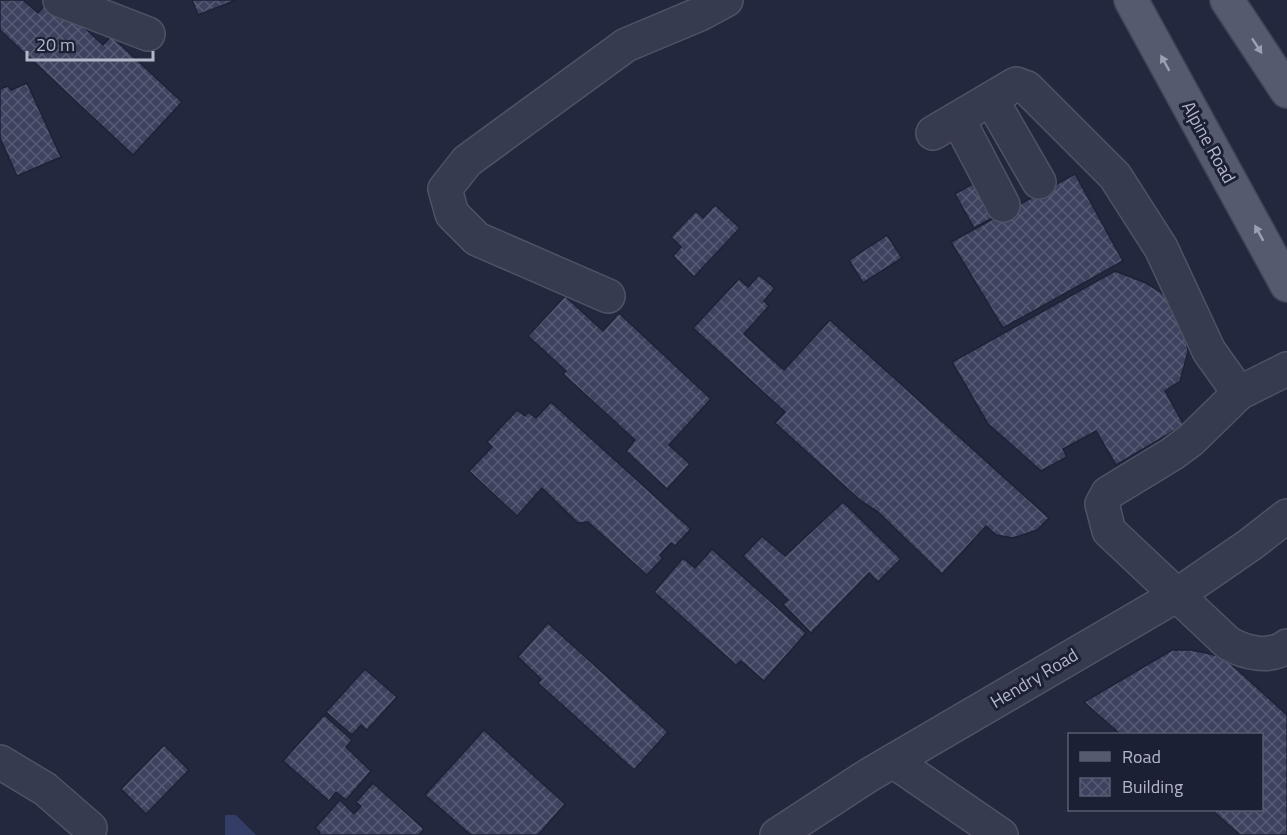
<svg xmlns="http://www.w3.org/2000/svg" width="1287" height="835" viewBox="0 0 1287 835" font-family="'Titillium Web',sans-serif">
	<defs>
		<pattern id="building-cross-hatch" width="8" height="8" patternUnits="userSpaceOnUse" patternTransform="scale(1.5)"><rect width="8" height="8" fill="#3d435e"/><path d="M0 0l8 8M0 8l8-8" fill="none" stroke="#575c74"/></pattern>
	</defs>
	<rect width="100%" height="100%" fill="#23283f"/>
	<polygon fill="#343d65" points="225,815 236,815 256,835 225,835"/>
	<g fill="url(#building-cross-hatch)" stroke="#1e2236" stroke-width="1.5">
		<polygon points="0,0 23,0 38,13 45,5 59,18 66,10 103,45 111,36 182,102 133,155 0,30"/>
		<polygon points="192,0 236,0 198,15"/>
		<polygon points="27,83 61,157 17,176 0,138 0,89 8,86 11,90"/>
		<polygon points="1075,174 1123,261 1003,328 951,242"/>
		<polygon points="986,176 1005,211 974,228 955,194"/>
		<polygon points="715,205 740,228 694,277 673,256 681,247 671,237 696,211 703,218"/>
		<polygon points="887,235 902,258 863,283 849,260"/>
		<polygon points="1115,271 1146,283 1165,295 1185,332 1188,352 1180,381 1165,391 1184,425 1116,465 1096,431 1063,449 1067,457 1041,471 988,424 952,362"/>
		<polygon points="759,275 775,288 764,301 769,306 744,334 784,370 830,320 1049,518 1037,530 1013,538 996,535 986,526 942,574 878,512 861,501 775,423 785,412 693,328 739,279 748,287"/>
		<polygon points="565,296 603,331 619,313 711,399 669,445 690,464 667,489 626,451 635,440 563,374 566,371 528,336"/>
		<polygon points="551,402 691,529 675,546 671,543 660,555 663,558 647,575 588,522 578,523 542,488 517,516 469,471 492,447 487,442 517,410 525,416 528,412 536,418"/>
		<polygon points="843,502 901,559 878,582 869,573 811,633 783,604 788,600 743,556 762,536 785,556"/>
		<polygon points="712,549 806,633 764,681 741,661 736,665 654,592 683,558 695,568"/>
		<polygon points="548,623 668,732 634,770 538,683 541,679 518,657"/>
		<polygon points="1172,650 1191,650 1206,653 1218,656 1231,664 1287,715 1287,835 1240,835 1212,810 1262,810 1262,734 1120,734 1084,702"/>
		<polygon points="365,669 397,697 367,730 361,725 352,735 326,712"/>
		<polygon points="324,715 352,740 346,747 371,771 346,800 336,792 329,801 283,761"/>
		<polygon points="484,730 565,804 538,835 471,835 425,795"/>
		<polygon points="164,745 189,770 146,814 121,789"/>
		<polygon points="373,783 424,829 419,835 319,835 320,832 315,828 340,800 354,814 361,806 356,802"/>
	</g>
	<g fill="none" stroke-linecap="round" stroke-linejoin="round">
		<defs>
			<g id="minor">
				<polyline points="60,0 148,34"/>
				<polyline points="991,99 1039,182"/>
				<polyline points="958,119 1003,205"/>
				<polyline points="933,133 1016,84 1027,88 1115,176 1161,248 1209,351 1239,393"/>
				<polyline points="608,296 477,239 452,214 445,189 467,161 626,45 700,14 726,0"/>
				<path d="M1287,369L1239,393L1191,440L1172,454L1108,493L1102,504L1109,531L1228,643C1245,653 1270,659 1287,646"/>
				<polyline points="893,761 1001,835"/>
				<polyline points="0,762 45,789 90,828"/>
				<polyline points="777,835 869,775 1177,595 1251,544 1287,516"/>
			</g>
			<g id="major">
				<polyline points="1131,0 1287,285"/>
				<polyline points="1227,0 1287,91"/>
			</g>
		</defs>
		<use href="#minor" stroke="#4f5367" stroke-width="36"/>
		<use href="#major" stroke="#404458" stroke-width="36"/>
		<use href="#minor" stroke="#373b4f" stroke-width="33"/>
		<use href="#major" stroke="#555a6f" stroke-width="33"/>
	</g>
	<defs><path id="oneway-solid" d="M-6-.8H1V-3.2L6.5 0L1 3.2V.8H-6Z" transform="scale(1.5)"/></defs>
	<g fill="#9ca0b3">
		<use href="#oneway-solid" transform="translate(1257 46) rotate(57)"/>
		<use href="#oneway-solid" transform="translate(1165 63) rotate(-119)"/>
		<use href="#oneway-solid" transform="translate(1259 233) rotate(-119)"/>
	</g>
	<g text-anchor="middle" dominant-baseline="central" stroke-width="6" stroke-linejoin="round" paint-order="stroke">
		<g font-size="18" fill="#b3b7ca" stroke="#1c2034">
			<text transform="translate(1209 142) rotate(61)">Alpine Road</text>
			<text transform="translate(1034 678) rotate(-31)">Hendry Road</text>
		</g>
	</g>
	<rect x="1068" y="733" width="195" height="78" fill="#1c2034" stroke="#585c70" stroke-width="1.5"/>
	<rect x="1080" y="752" width="30" height="9" fill="#555a6f" stroke="#585c70" stroke-width="1.5"/>
	<text x="1122" y="763" font-size="18" fill="#b3b7ca">Road</text>
	<rect x="1080" y="778" width="30" height="18" fill="url(#building-cross-hatch)" stroke="#585c70" stroke-width="1.5"/>
	<text x="1122" y="793" font-size="18" fill="#b3b7ca">Building</text>
	<path d="M27 51v9h126v-9" fill="none" stroke="#b3b7ca" stroke-width="3"/>
	<text x="36" y="51" font-size="18" fill="#b3b7ca" stroke="#1c2034" stroke-width="4.5" paint-order="stroke">20 m</text>
</svg>
